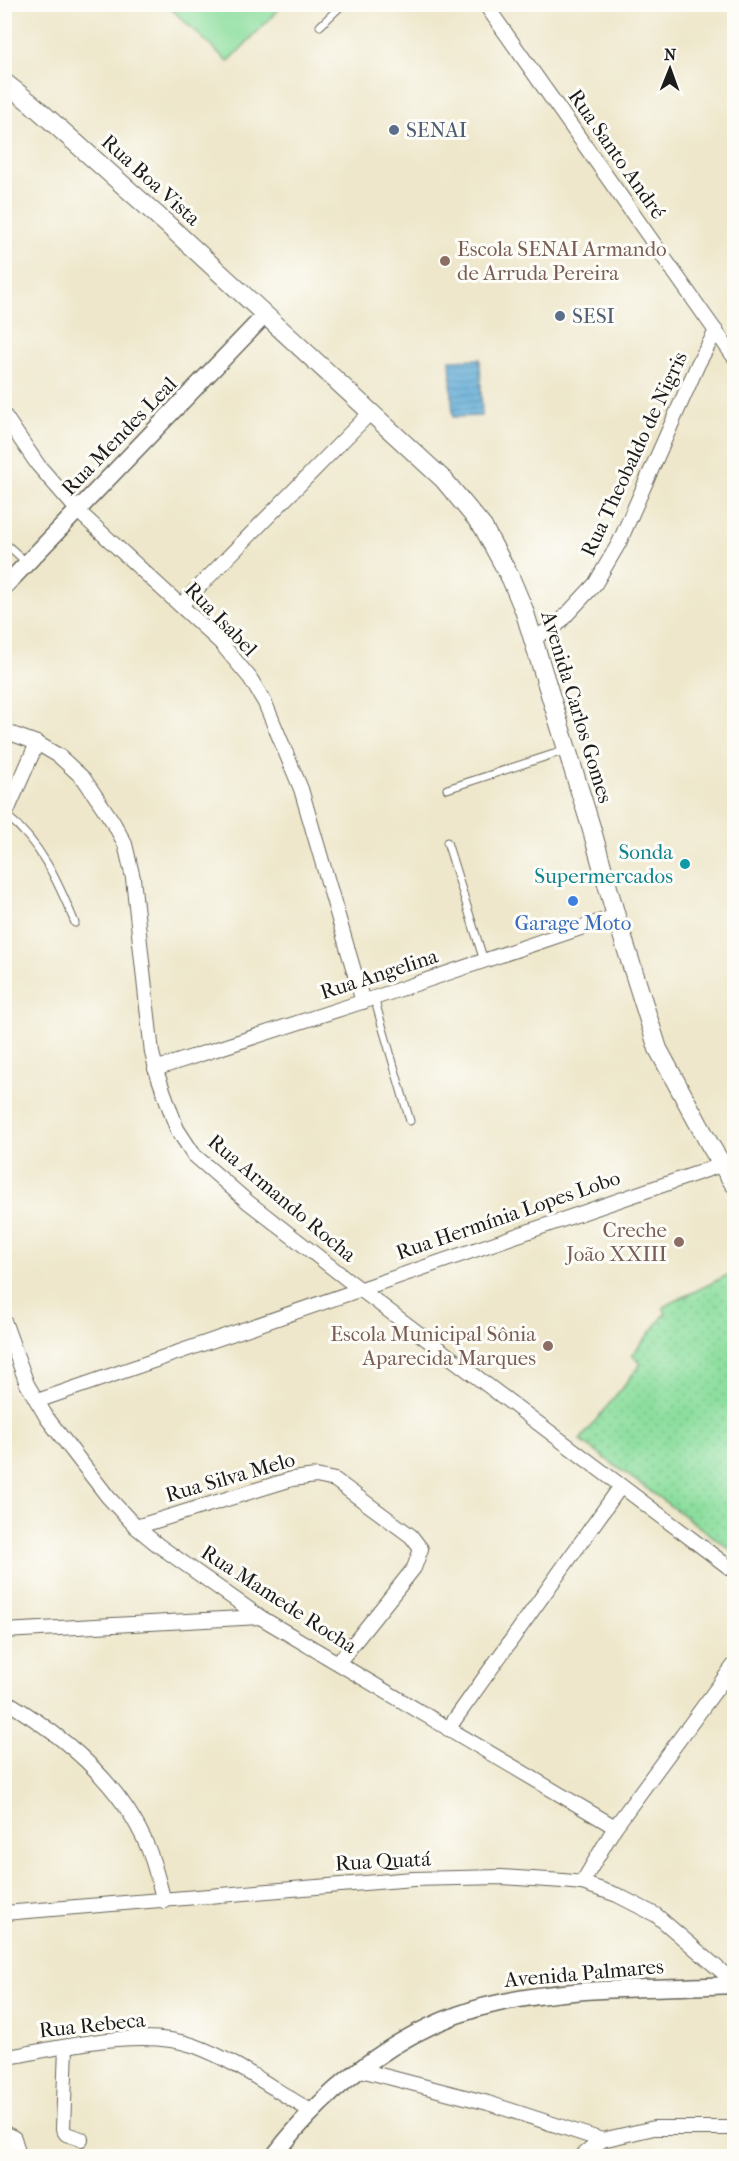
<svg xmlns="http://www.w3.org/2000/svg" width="739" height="2161" viewBox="0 0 739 2161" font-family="'IM FELL French Canon',serif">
	<defs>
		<pattern id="park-dots" width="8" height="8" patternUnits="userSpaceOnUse" patternTransform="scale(1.5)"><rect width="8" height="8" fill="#8cde9e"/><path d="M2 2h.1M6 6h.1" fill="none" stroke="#78be88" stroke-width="1.8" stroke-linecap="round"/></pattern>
		<pattern id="water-rules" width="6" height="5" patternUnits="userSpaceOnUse" patternTransform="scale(1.5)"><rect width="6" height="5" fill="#5ba9d5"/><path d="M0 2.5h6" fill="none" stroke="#4a89ac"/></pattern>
	</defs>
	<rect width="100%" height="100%" fill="#fdfcf7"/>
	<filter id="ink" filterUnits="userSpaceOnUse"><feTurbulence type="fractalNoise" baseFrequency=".0167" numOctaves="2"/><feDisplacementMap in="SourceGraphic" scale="12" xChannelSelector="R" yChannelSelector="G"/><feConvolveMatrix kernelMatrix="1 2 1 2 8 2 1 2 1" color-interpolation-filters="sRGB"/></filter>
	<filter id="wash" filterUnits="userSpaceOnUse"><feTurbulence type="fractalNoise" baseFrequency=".008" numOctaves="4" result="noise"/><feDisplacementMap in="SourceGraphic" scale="24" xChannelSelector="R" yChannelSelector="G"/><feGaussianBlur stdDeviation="1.35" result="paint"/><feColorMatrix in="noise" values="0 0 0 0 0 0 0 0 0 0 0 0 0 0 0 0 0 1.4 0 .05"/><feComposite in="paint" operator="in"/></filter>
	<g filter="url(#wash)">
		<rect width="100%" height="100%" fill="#eee7cb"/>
		<polygon fill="#8cde9e" stroke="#547d5d" stroke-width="1.5" points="167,5 283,5 228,62"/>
		<polygon fill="url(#park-dots)" stroke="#547d5d" stroke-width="1.5" points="734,1272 734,1552 580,1440 641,1364 632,1355 666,1313 663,1307"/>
		<polygon fill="url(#water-rules)" stroke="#3c6278" stroke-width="1.5" points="480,359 482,416 453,417 450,360"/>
	</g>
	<g filter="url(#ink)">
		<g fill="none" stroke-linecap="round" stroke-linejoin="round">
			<defs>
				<g id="service">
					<polyline points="320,26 343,4"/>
					<polyline points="4,542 26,562"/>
					<polyline points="447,789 566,750"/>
					<path d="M6,815C41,843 58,882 75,923"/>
					<polyline points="447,842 484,961"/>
					<polyline points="374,998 410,1121"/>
				</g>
				<g id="minor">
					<polyline points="485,4 734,357"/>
					<polyline points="4,415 38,465 79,512 220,642 250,678 265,703 301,789 363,1002"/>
					<polyline points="181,605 370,413"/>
					<polyline points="533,639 558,624 595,584 619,543 698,364 716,331"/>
					<polyline points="4,731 37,743 59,756 84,779 113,822 125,844 133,878 152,1053 158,1076 177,1129 194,1155 248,1202 348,1280 734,1571"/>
					<polyline points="4,818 37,743"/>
					<polyline points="155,1069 374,998 616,916"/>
					<polyline points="4,1321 27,1384 47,1418 108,1497 136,1527 158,1545 260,1617 615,1827"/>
					<polyline points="37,1401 721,1165"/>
					<polyline points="136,1527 292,1479 316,1476 335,1480 411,1536 421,1549 414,1568 338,1663"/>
					<polyline points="4,1631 260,1617"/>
					<path d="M4,1700C63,1735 121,1783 148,1848C155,1865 159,1884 164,1901"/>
					<polyline points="448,1729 621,1486"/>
					<polyline points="582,1883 615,1827 734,1665"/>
					<polyline points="4,1913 413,1879 502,1877 563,1881 582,1883 617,1895 656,1915 734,1982"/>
					<polyline points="66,2047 63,2129 66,2134 81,2139"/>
					<path d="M4,2058C59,2048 143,2026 195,2046C236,2061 273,2089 311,2111"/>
					<polyline points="361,2070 488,2103 602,2140"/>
					<polyline points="4,2133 14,2138 17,2148 15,2156"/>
					<polyline points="582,2156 602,2140 654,2128 734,2128"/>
				</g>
				<g id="tertiary">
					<polyline points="4,587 265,315"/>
					<path d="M274,2156C329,2084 408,2022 499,2003C575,1986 656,1989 734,1985"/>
				</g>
				<polyline id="secondary" points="4,82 32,104 169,226 444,480 483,527 511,579 524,610 591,827 616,916 658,1049 710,1145 734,1184"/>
			</defs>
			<use href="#service" stroke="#666359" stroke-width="9"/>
			<use href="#minor" stroke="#666359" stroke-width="16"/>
			<use href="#tertiary" stroke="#666359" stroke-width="19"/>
			<use href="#secondary" stroke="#666359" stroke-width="20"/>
			<use href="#service" stroke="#fff" stroke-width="7"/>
			<use href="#minor" stroke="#fff" stroke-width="14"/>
			<use href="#tertiary" stroke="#fff" stroke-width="16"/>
			<use href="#secondary" stroke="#fff" stroke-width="18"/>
		</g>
	</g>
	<g fill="#5c6f8a" stroke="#fdfcf7" stroke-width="2">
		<circle cx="394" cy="130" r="6"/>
		<circle cx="560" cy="316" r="6"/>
	</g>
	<g fill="#8d6e63" stroke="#fdfcf7" stroke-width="2">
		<circle cx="445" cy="261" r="6"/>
		<circle cx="679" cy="1242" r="6"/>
		<circle cx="548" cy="1346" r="6"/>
	</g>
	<circle fill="#0f9aa8" stroke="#fdfcf7" stroke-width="2" cx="685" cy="864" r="6"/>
	<circle fill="#3f7fe0" stroke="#fdfcf7" stroke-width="2" cx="573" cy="901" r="6"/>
	<g text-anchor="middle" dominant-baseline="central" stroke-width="6" stroke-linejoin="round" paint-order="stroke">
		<g font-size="21" fill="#4e5e75" stroke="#fdfcf7" text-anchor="start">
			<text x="406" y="130">SENAI</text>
			<text x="572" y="316">SESI</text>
		</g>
		<g font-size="21" fill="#1c1c1c" stroke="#fdfcf7">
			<text transform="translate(617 154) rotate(55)">Rua Santo André</text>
			<text transform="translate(151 180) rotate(42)">Rua Boa Vista</text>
			<text transform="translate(119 436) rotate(-46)">Rua Mendes Leal</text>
			<text transform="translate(634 454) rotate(-65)">Rua Theobaldo de Nigris</text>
			<text transform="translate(221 619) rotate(46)">Rua Isabel</text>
			<text transform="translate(577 707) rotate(73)">Avenida Carlos Gomes</text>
			<text transform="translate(379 974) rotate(-18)">Rua Angelina</text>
			<text transform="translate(282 1198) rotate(40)">Rua Armando Rocha</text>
			<text transform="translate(508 1215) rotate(-19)">Rua Hermínia Lopes Lobo</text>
			<text transform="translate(230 1477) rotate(-16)">Rua Silva Melo</text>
			<text transform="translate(279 1599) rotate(33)">Rua Mamede Rocha</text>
			<text transform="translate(383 1861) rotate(-3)">Rua Quatá</text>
			<text transform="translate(584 1973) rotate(-5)">Avenida Palmares</text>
			<text transform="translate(92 2025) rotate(-6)">Rua Rebeca</text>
		</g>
		<g font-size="21" fill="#785e54" stroke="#fdfcf7" text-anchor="end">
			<text x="457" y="249" text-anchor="start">Escola SENAI Armando<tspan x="457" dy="24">de Arruda Pereira</tspan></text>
			<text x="667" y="1230">Creche<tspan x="667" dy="24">João XXIII</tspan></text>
			<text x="536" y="1334">Escola Municipal Sônia<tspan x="536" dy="24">Aparecida Marques</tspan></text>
		</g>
		<g font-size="21" fill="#0d838f" stroke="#fdfcf7" text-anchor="end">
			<text x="673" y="852">Sonda<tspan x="673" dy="24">Supermercados</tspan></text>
		</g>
		<g font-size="21" fill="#366cbe" stroke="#fdfcf7">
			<text x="573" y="923">Garage Moto</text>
		</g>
	</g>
	<rect width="739" height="2161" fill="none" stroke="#fdfcf7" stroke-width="24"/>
	<g transform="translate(670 69) rotate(1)" stroke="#fdfcf7" stroke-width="4.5" paint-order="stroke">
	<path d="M0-4.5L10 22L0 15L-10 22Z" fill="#1c1c1c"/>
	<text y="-9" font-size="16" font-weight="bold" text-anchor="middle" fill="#1c1c1c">N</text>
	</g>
</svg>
